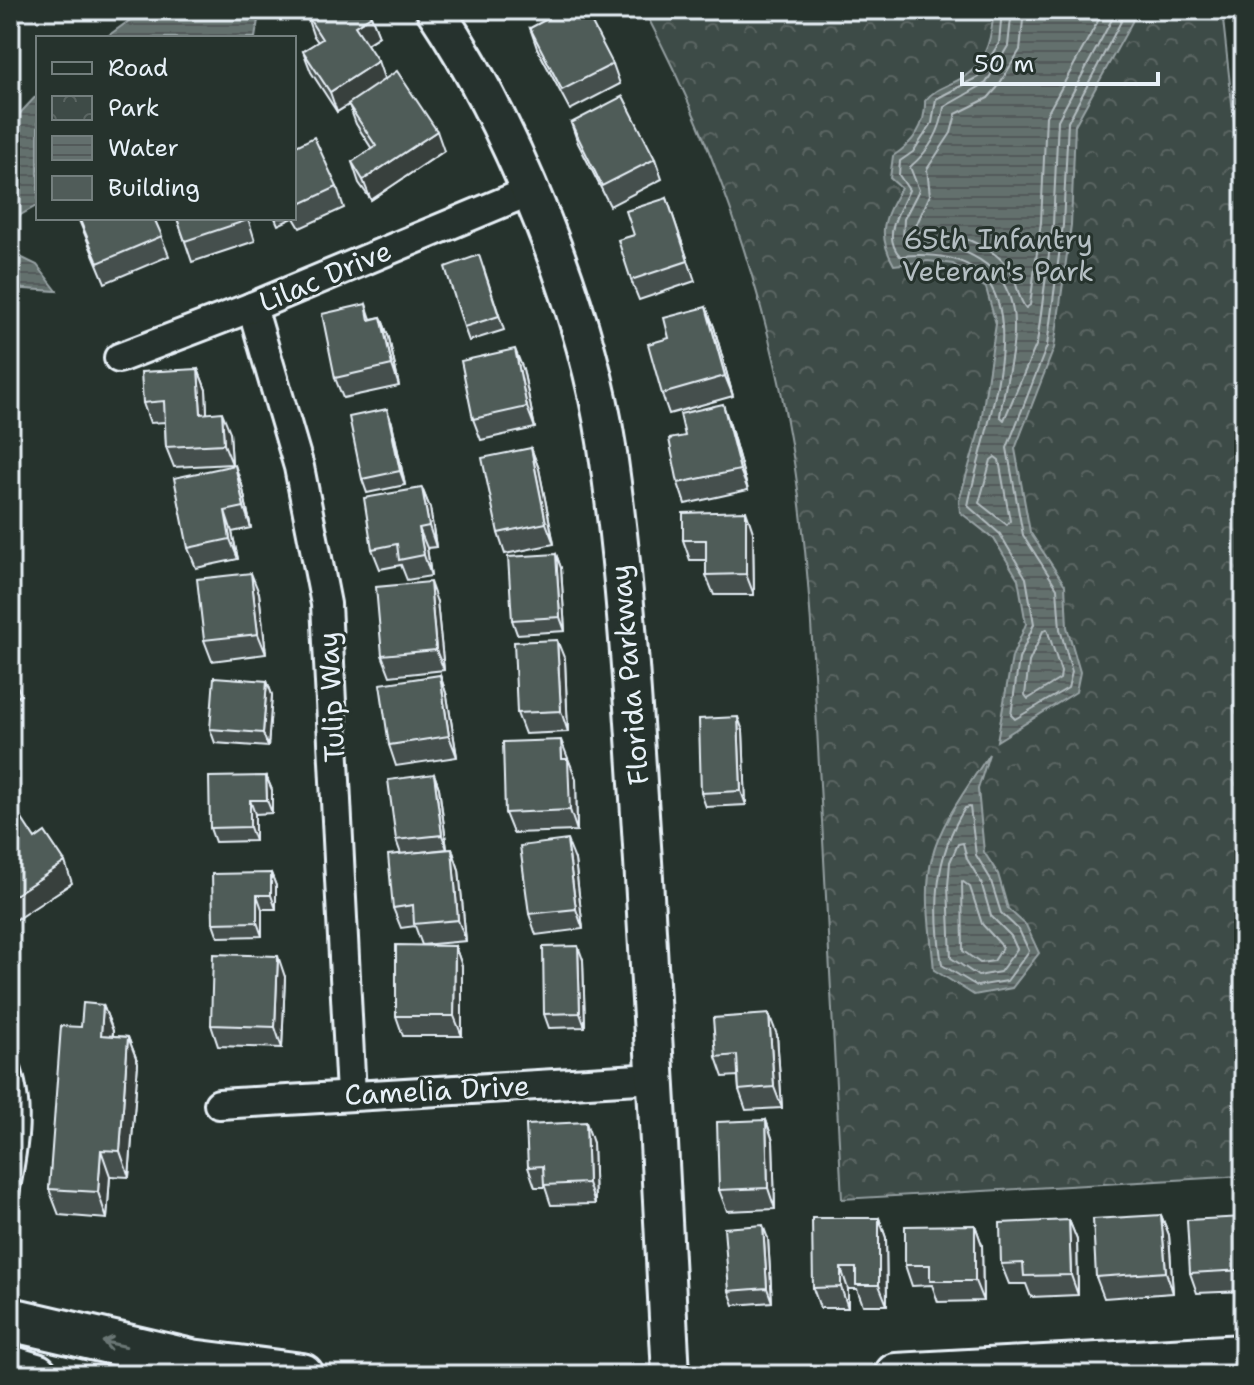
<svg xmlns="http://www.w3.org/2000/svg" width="1254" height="1385" viewBox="0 0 1254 1385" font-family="'Shantell Sans',sans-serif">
	<defs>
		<pattern id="park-crowns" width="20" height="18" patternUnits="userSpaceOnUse" patternTransform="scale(2)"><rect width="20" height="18" fill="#3e4b47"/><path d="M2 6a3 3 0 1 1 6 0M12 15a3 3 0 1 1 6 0" fill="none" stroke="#5a6562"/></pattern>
		<pattern id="water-rules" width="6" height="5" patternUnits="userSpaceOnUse" patternTransform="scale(2)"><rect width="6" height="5" fill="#636f6d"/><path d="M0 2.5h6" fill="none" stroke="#535a5a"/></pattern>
	</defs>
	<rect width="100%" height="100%" fill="#26332d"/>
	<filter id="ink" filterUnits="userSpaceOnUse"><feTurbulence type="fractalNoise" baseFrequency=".0125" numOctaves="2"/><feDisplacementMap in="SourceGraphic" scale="16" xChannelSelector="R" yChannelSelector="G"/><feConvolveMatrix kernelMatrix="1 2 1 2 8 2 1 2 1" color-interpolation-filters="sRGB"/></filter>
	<g filter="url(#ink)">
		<path fill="url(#park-crowns)" stroke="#939ea0" stroke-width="2" d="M644,10H1222L1244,215V1176L842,1199C835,1066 828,934 821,802C815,700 812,598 799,497C777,328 723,160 644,10Z"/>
		<g fill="url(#water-rules)" stroke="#98a3a5" stroke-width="2">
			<polygon points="144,10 271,10 258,20 255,38 105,38"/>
			<path d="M994,10H1135L1132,22L1075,125L1071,225L1054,348L1015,449L1030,532L1065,585L1067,627L1080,672L1076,692L997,741L1012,657L1026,624L1018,579L994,539L960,512L959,501L980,428L996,324L986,288L953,264L928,261L894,265C876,233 884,218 901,188L890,178L893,156C913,143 926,125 925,101C936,86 954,85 968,74C988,60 992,32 994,10Z"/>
			<polygon points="38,94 38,205 10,221 10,124"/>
			<polygon points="10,252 37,265 57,291 10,288"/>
			<path d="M989,754L978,789L984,852L998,874L1008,909L1026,925L1039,953L1012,988L974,995L934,970C931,935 923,892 932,858C941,821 969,786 989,754Z"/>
		</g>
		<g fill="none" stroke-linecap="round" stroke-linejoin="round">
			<g stroke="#b3bdc0" stroke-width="2">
				<path d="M1002,10L999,43L978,77L936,99L932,123L913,152L900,161L899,175L909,190C900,211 881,235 900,256C1065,240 985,416 968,506L1000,534L1026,578L1034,624L1019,659L1011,715L1015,719L1068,688L1072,672L1060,629L1057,588L1023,535L1007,448L1047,346L1063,225L1068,122L1127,10"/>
				<path d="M1012,10L1008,46L986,83L944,107C941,131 929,151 910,167L919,190L904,219L903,241L906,245C959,240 1014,263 1014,325C1015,354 1004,387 1000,416L1004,420L1037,343L1053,224L1058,120L1117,10"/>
				<path d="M1024,10L1020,50L997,88L988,98L956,114L951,133L927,169L930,195L915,228L919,232C949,229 997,245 1012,274C1018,285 1018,300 1026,308L1030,305L1041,222L1046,116L1104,10"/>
				<polygon points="995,457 999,460 1010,521 1007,525 979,503 991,460"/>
				<polygon points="1047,629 1061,672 1060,679 1028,699 1025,695 1029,662 1043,631"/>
				<path d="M970,807L976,855L990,878L1001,913L1019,930L1029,951L1007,981L977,986L942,965C933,908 934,857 965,808Z"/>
				<polygon points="963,843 967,859 981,882 991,916 1011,936 1017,949 1000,972 978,976 951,958 948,886 950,862 958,844"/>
				<polygon points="962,881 970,887 982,924 1003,947 994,961 980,963 963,951"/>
			</g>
			<defs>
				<path id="service" d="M10,1060C29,1107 19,1151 10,1199"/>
				<g id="minor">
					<polyline points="252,307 299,467 326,604 351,1095"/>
					<polyline points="119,358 252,307 530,191"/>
					<polyline points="219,1104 656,1078"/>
				</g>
				<path id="tertiary" d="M435,10C513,127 586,308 607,447C627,584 634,723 643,861C653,1032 663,1204 671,1375"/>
				<g id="secondary">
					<polyline points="10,1319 191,1361 302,1375"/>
					<polyline points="10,1367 36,1375"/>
					<polyline points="896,1375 1244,1356"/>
				</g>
			</defs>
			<use href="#service" stroke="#e8f1f8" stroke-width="20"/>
			<use href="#minor" stroke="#e8f1f8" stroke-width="34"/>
			<use href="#tertiary" stroke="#e8f1f8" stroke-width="42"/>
			<use href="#secondary" stroke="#e8f1f8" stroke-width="48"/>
			<use href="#service" stroke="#26332d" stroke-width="14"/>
			<use href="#minor" stroke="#26332d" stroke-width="28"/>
			<use href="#tertiary" stroke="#26332d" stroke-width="36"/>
			<use href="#secondary" stroke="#26332d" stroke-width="42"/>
		</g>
		<g fill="#454f4d" stroke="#e8f1f8" stroke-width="2">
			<polygon points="306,14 371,16 379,36 367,44 384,79 444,151 371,200 359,183 352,162 372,149 356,124 349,105 337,112 311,72 303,51 318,42 313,35"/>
			<polygon points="530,28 613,64 620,84 570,110 537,48"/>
			<polygon points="571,123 655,159 662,179 610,206 578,143"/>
			<polygon points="294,147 337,187 344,208 300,228 294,218"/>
			<polygon points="667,198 695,281 639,300 631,280 634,235"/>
			<polygon points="78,218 154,218 169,256 105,283"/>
			<polygon points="177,218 248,218 255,241 192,262"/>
			<polygon points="275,218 293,218 278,225"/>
			<polygon points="484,269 504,330 469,341 464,327"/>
			<polygon points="366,304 371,319 381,317 389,338 399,386 343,398 335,378"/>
			<polygon points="706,307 714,327 733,396 669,414 662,394 669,338"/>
			<polygon points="198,369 206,390 207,413 230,432 232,464 174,467 166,447 165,422 150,423 143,403"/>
			<polygon points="523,369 535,428 481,440 473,419"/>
			<polygon points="392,423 405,485 367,493 362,479"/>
			<polygon points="730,425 748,490 685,504 678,483"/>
			<polygon points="531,448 539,469 554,544 505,554 498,533"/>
			<polygon points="242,485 251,528 232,532 238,559 196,568 188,548"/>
			<polygon points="422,488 430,508 436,547 427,548 431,576 407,580 401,565 380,569 372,549"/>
			<polygon points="753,532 754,595 714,595 706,575 706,560 690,560 683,540"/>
			<polygon points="556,554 561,568 565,631 517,634 512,620"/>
			<polygon points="259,593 266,654 212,661 204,640"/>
			<polygon points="437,602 444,670 390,676 382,655"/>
			<polygon points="565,660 568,732 525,734 517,713"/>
			<polygon points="10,668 21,695 10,701"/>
			<polygon points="440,675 447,696 457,757 396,766 389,745"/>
			<polygon points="267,681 272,695 268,747 215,743 210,729"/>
			<polygon points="743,731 746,805 706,807 701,793"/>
			<polygon points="568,759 576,779 577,831 513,833 505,813"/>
			<polygon points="434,774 439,788 447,849 403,854 452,849 459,870 466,941 422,945 415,926 401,928 393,908 401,854 396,840"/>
			<polygon points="266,776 272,790 272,813 255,814 255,841 215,842 210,828"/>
			<polygon points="575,860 583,929 536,935 529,914"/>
			<polygon points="271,873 276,886 276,909 262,909 262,936 218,937 213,923"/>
			<polygon points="455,946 462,966 462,1036 403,1036 396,1016"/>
			<polygon points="583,960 585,1027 549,1028 544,1014"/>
			<polygon points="285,977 282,1048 218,1046 211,1025"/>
			<polygon points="103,1005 113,1031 113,1036 128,1037 138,1063 129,1177 110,1176 107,1219 59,1215 49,1189 81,1027"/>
			<polygon points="777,1035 782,1108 746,1110 739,1090 738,1076 723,1077 716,1057"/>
			<polygon points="766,1120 773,1141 775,1209 727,1211 719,1190"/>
			<polygon points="593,1143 595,1204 551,1205 545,1187 535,1187 528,1167"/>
			<polygon points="1161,1215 1169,1235 1173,1293 1104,1298 1096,1277"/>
			<polygon points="1244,1217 1244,1291 1197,1293 1190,1273"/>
			<polygon points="879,1218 886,1238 887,1305 863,1305 857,1289 848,1289 848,1308 820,1308 813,1288"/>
			<polygon points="1069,1220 1077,1240 1078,1295 1031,1297 1026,1284 1009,1284 1001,1264"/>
			<polygon points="975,1225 982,1245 983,1301 938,1302 932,1285 912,1286 905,1265"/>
			<polygon points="768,1239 772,1302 734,1305 729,1291"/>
		</g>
		<g fill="#38403e" stroke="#e8f1f8" stroke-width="2">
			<polygon points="519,10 534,10 522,18"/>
			<polygon points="371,16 379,36 363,46 355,26"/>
			<polygon points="378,61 385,81 337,112 330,92"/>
			<polygon points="437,131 444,151 371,200 363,180"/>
			<polygon points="706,307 714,327 733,396 725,376"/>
			<polygon points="381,317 389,338 399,386 392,365"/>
			<polygon points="515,349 523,369 535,428 527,407"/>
			<polygon points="198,369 206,390 208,434 201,414"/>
			<polygon points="723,404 730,425 748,490 740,470"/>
			<polygon points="387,409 392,423 405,485 400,471"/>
			<polygon points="222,412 230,432 232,464 224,444"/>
			<polygon points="531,448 539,469 554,544 546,523"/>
			<polygon points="235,465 242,485 251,528 244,507"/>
			<polygon points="422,488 430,508 436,547 429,526"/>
			<polygon points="225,511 232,532 238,559 230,539"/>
			<polygon points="746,511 753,532 754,595 746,574"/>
			<polygon points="419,528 427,548 431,576 424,555"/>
			<polygon points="556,554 561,568 565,631 560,617"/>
			<polygon points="251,573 259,593 266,654 258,634"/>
			<polygon points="430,582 437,602 444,670 436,650"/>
			<polygon points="557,640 565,660 568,732 561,711"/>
			<polygon points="440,675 447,696 457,757 449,736"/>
			<polygon points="267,681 272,695 268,747 263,733"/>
			<polygon points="738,717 743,731 746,805 741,791"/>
			<polygon points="561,740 576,779 577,831 570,810 562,759"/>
			<polygon points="434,774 439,788 447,849 442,835"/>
			<polygon points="266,776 272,790 272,813 267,800"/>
			<polygon points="250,800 255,814 255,841 250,827"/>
			<polygon points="567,840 575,860 583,929 576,909"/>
			<polygon points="452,849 459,870 466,941 458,920"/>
			<polygon points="65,862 72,883 14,921 10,909 10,898"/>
			<polygon points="271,873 276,886 276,909 271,895"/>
			<polygon points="257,895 262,909 262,936 257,922"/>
			<polygon points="455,946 462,966 462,1036 454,1016"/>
			<polygon points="578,946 583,960 585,1027 580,1013"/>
			<polygon points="278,956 285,977 282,1048 275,1027"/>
			<polygon points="103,1005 113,1031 110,1062 101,1035"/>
			<polygon points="769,1014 777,1035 782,1108 774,1087"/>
			<polygon points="128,1037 138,1063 129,1177 120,1151"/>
			<polygon points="766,1120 773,1141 775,1209 768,1188"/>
			<polygon points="586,1122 593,1143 595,1204 588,1183"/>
			<polygon points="101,1150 110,1176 107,1219 98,1192"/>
			<polygon points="1161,1215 1169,1235 1173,1293 1166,1272"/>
			<polygon points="879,1218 886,1238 887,1305 879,1285"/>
			<polygon points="1069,1220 1077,1240 1078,1295 1071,1275"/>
			<polygon points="763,1225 768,1239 772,1302 767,1288"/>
			<polygon points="975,1225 982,1245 983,1301 975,1281"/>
			<polygon points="841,1268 848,1289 848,1308 841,1287"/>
		</g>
		<g fill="#505c59" stroke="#e8f1f8" stroke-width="2">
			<polygon points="313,10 367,10 371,16 355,26 378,61 330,92 303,51 322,39 306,14"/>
			<polygon points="564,10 585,10 613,64 562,90 530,28"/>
			<polygon points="397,71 437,131 363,180 352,162 376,146 348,104"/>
			<polygon points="623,96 655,159 602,186 571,123"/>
			<polygon points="314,137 337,187 294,207 294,147"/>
			<polygon points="667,198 688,261 631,280 618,240 634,235 626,211"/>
			<polygon points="79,218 154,218 162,236 98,263"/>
			<polygon points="177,218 247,218 248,220 185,241"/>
			<polygon points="479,255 499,316 464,327 445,267"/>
			<polygon points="366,304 369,320 381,317 392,365 335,378 322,314"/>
			<polygon points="706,307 725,376 662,394 648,344 669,338 664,318"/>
			<polygon points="515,349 527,407 473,419 461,361"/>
			<polygon points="198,369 201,414 222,412 224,444 166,447 164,401 143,403 141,372"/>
			<polygon points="723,404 740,470 678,483 669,439 685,436 680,414"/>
			<polygon points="387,409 400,471 362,479 349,417"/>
			<polygon points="531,448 546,523 498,533 482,458"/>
			<polygon points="235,465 244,507 225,511 230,539 188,548 174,478"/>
			<polygon points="422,488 429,526 419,528 424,555 399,560 397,544 372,549 364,498"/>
			<polygon points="746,511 746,574 706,575 706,540 683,540 683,513"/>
			<polygon points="556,554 560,617 512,620 508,557"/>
			<polygon points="251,573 258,634 204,640 197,579"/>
			<polygon points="430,582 436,650 382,655 376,587"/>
			<polygon points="557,640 561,711 517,713 514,642"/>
			<polygon points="440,675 449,736 389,745 380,684"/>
			<polygon points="214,677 267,681 263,733 210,729"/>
			<polygon points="738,717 741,791 701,793 699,719"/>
			<polygon points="561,740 562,759 568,759 570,810 505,813 503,742"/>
			<polygon points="434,774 442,835 396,840 388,780"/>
			<polygon points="266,776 267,800 250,800 250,827 210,828 209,777"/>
			<polygon points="10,802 11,802 35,839 45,832 65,862 10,898"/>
			<polygon points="567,840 576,909 529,914 520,846"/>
			<polygon points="452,849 458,920 414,924 413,905 393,908 388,855"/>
			<polygon points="271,873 271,895 257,895 257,922 213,923 212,874"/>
			<polygon points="396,945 455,946 454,1016 396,1016"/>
			<polygon points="578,946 580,1013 544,1014 543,947"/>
			<polygon points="213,954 278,956 275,1027 211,1025"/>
			<polygon points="83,1003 103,1005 101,1035 128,1037 120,1151 101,1150 98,1192 49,1189 61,1026 81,1027"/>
			<polygon points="769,1014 774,1087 739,1090 737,1055 716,1057 713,1018"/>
			<polygon points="766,1120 768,1188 719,1190 717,1122"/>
			<polygon points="586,1122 588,1183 544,1185 543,1166 528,1167 526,1125"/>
			<polygon points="1161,1215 1166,1272 1096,1277 1093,1219"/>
			<polygon points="1244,1217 1244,1270 1190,1273 1187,1220"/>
			<polygon points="812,1218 879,1218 879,1285 856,1285 856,1268 841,1268 841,1287 813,1288"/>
			<polygon points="1069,1220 1071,1275 1024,1276 1023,1263 1001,1264 1000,1223"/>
			<polygon points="763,1225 767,1288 729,1291 724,1228"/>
			<polygon points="975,1225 975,1281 930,1281 930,1265 905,1265 905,1226"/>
		</g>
		<defs><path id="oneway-shaft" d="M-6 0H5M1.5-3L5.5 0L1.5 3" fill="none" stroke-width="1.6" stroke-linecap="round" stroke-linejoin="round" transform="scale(2)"/></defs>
		<use stroke="#6a7674" href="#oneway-shaft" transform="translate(114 1344) rotate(-168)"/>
	</g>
	<g text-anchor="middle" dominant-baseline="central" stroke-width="6" stroke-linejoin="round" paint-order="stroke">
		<g font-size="28" fill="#b5bfc3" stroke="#26332d">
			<text x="998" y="239">65th Infantry<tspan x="998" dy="32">Veteran's Park</tspan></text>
		</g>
		<g font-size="28" fill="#e8f1f8" stroke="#26332d">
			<text transform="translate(325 276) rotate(-23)">Lilac Drive</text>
			<text transform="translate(629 675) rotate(-95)">Florida Parkway</text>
			<text transform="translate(331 697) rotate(-93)">Tulip Way</text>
			<text transform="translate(437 1090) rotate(-3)">Camelia Drive</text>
		</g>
	</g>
	<rect width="1254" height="1385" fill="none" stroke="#26332d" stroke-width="40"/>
	<rect x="20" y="20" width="1214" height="1345" fill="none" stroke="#e8f1f8" stroke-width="3" filter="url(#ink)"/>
	<rect x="36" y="36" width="260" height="184" fill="#26332d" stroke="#747f7e" stroke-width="2"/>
	<rect x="52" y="62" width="40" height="12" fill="#26332d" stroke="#747f7e" stroke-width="2"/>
	<text x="108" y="76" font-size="24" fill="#e8f1f8">Road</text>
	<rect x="52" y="96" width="40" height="24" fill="url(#park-crowns)" stroke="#747f7e" stroke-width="2"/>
	<text x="108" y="116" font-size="24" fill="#e8f1f8">Park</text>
	<rect x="52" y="136" width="40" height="24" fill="url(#water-rules)" stroke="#747f7e" stroke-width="2"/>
	<text x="108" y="156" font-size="24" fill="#e8f1f8">Water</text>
	<rect x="52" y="176" width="40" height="24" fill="#505c59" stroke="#747f7e" stroke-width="2"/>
	<text x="108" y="196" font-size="24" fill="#e8f1f8">Building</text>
	<path d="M962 72v12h196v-12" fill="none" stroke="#e8f1f8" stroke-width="4"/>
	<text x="974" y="72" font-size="24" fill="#e8f1f8" stroke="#26332d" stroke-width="6" paint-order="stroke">50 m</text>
</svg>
